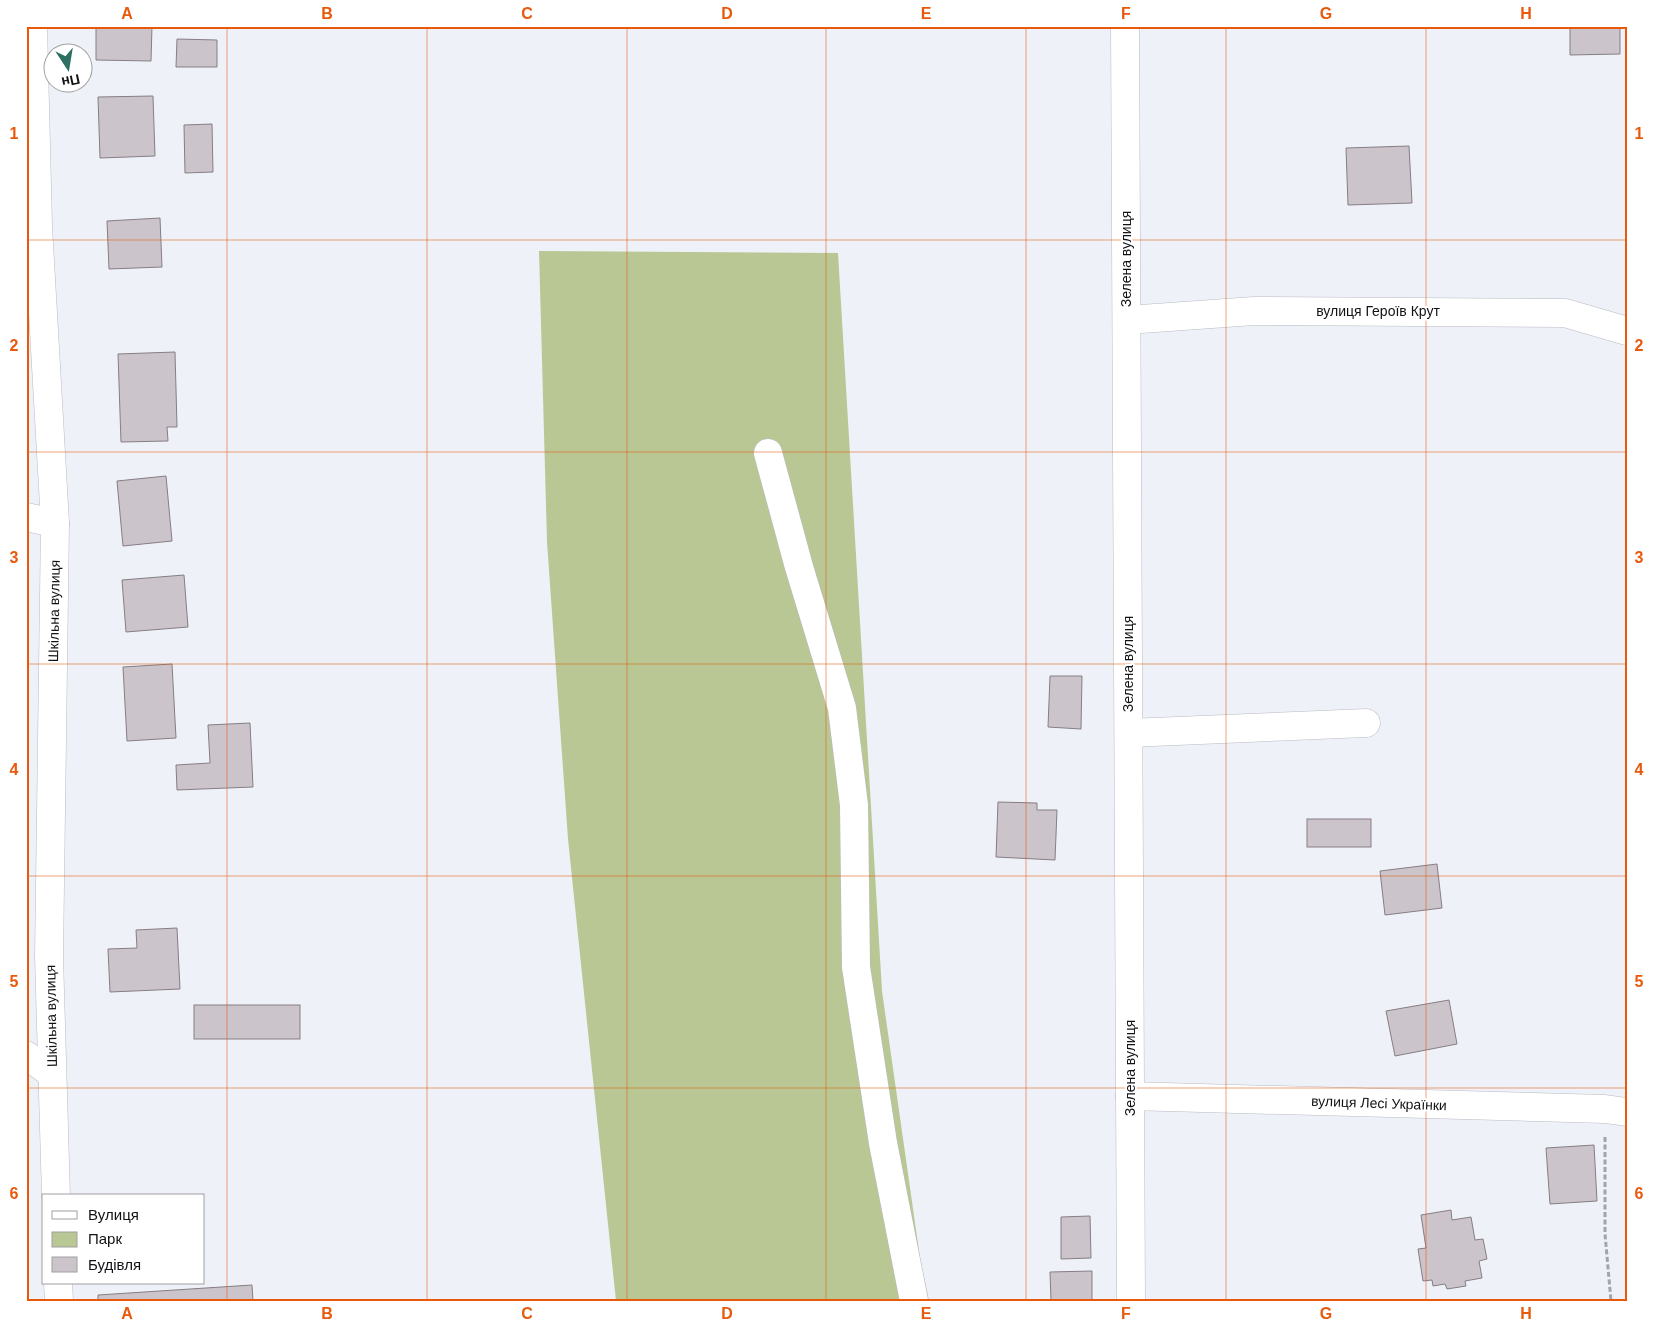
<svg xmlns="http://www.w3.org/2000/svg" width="1653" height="1327" viewBox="0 0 1653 1327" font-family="Arial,sans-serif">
	<rect width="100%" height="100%" fill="#eff1f9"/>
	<polygon fill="#b9c794" points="539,251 838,253 882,991 920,1258 929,1301 616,1301 568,839 547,542"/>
	<g fill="#cbc4ca" stroke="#857e83">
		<polygon points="96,26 152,26 151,61 96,60"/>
		<polygon points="1570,26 1620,26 1620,54 1570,55"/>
		<polygon points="177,39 217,40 217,67 176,67"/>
		<polygon points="153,96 155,156 100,158 98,97"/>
		<polygon points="212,124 213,172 185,173 184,125"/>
		<polygon points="1409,146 1412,203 1348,205 1346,148"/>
		<polygon points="160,218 162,267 109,269 107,221"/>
		<polygon points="175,352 177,427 167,427 168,441 121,442 118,354"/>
		<polygon points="166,476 172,541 123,546 117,481"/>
		<polygon points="184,575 188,627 126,632 122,580"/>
		<polygon points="172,664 176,738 127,741 123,667"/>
		<polygon points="1050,676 1082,676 1081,729 1048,727"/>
		<polygon points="250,723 253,787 177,790 176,765 210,763 208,725"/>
		<polygon points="998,802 1037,803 1037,810 1057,810 1055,860 996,857"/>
		<rect x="1307" y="819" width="64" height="28"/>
		<polygon points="1437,864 1442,908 1385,915 1380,871"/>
		<polygon points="177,928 180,989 110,992 108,949 137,948 136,930"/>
		<polygon points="1449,1000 1457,1044 1395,1056 1386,1011"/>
		<rect x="194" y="1005" width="106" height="34"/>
		<polygon points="1594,1145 1597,1201 1550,1204 1546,1148"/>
		<polygon points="1451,1210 1452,1220 1471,1217 1475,1240 1483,1239 1487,1259 1479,1261 1482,1278 1465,1281 1466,1286 1447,1289 1445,1284 1433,1286 1432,1280 1423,1281 1418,1249 1426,1248 1421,1215"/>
		<polygon points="1090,1216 1091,1258 1061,1259 1061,1217"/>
		<polygon points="1092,1271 1092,1301 1051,1301 1050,1272"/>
		<polygon points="252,1285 253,1301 98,1301 98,1295"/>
	</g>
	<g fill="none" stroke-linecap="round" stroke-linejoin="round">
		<defs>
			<g id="minor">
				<polyline points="33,26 38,226 55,523 49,957 56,1196"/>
				<polyline points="1125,26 1131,1301"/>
				<polyline points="1127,320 1254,311 1565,313 1627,331"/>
				<polyline points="768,453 799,567 842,708 854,805 856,967 883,1143 914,1301"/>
				<polyline points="26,517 55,523"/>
				<polyline points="1129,733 1366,723"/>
				<polyline points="26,1055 52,1074"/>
				<polyline points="1130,1096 1605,1109 1627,1112"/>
				<polyline points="58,1283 59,1301"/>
			</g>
		</defs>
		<use href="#minor" stroke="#b9bbc3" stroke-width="29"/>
		<polyline stroke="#a2a4aa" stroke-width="3" stroke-dasharray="5 2.5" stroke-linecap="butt" points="1605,1137 1605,1234 1611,1301"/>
		<use href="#minor" stroke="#fff" stroke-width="28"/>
	</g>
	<path fill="none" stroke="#e8590c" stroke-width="1" stroke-opacity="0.55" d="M227,26V1301M427,26V1301M627,26V1301M826,26V1301M1026,26V1301M1226,26V1301M1426,26V1301M26,240H1627M26,452H1627M26,664H1627M26,876H1627M26,1088H1627"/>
	<g text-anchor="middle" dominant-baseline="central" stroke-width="4" stroke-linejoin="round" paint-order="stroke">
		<g font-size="14" fill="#111215" stroke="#fff">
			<text transform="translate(1126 259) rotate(-90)">Зелена вулиця</text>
			<text x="1378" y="311">вулиця Героїв Крут</text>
			<text transform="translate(54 611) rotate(-89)">Шкільна вулиця</text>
			<text transform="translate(1128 664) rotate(-90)">Зелена вулиця</text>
			<text transform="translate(51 1016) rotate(-91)">Шкільна вулиця</text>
			<text transform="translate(1130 1068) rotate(-90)">Зелена вулиця</text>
			<text transform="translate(1379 1103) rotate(2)">вулиця Лесі Українки</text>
		</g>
	</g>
	<rect width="1653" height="1327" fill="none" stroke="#ffffff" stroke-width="55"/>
	<rect x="42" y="1194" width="162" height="90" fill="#ffffff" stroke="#a0a0a1"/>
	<rect x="52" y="1211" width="25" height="8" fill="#ffffff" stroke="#a0a0a1"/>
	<text x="88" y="1220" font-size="15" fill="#111215">Вулиця</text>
	<rect x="52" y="1232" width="25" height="15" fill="#b9c794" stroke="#a0a0a1"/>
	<text x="88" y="1244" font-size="15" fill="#111215">Парк</text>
	<rect x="52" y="1257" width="25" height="15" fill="#cbc4ca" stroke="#a0a0a1"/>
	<text x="88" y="1270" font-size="15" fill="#111215">Будівля</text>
	<g transform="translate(68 68) rotate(168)"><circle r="24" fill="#ffffff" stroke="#a0a0a1"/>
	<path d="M0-4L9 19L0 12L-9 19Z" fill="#2d6f61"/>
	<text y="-8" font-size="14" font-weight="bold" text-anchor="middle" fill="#111215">Пн</text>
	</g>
	<rect x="28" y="28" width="1598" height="1272" fill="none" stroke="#e8590c" stroke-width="2"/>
	<g font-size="16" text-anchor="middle" font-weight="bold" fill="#e8590c">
		<text x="127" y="19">A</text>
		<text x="327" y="19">B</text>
		<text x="527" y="19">C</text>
		<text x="727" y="19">D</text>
		<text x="926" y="19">E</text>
		<text x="1126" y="19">F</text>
		<text x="1326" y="19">G</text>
		<text x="1526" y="19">H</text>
		<text x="14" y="139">1</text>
		<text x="1639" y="139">1</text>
		<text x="14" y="351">2</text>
		<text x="1639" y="351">2</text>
		<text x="14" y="563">3</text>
		<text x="1639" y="563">3</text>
		<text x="14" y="775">4</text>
		<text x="1639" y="775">4</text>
		<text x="14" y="987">5</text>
		<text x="1639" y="987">5</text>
		<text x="14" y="1199">6</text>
		<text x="1639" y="1199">6</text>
		<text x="127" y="1319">A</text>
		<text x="327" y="1319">B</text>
		<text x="527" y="1319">C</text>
		<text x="727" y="1319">D</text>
		<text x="926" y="1319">E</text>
		<text x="1126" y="1319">F</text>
		<text x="1326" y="1319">G</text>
		<text x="1526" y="1319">H</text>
	</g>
</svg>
